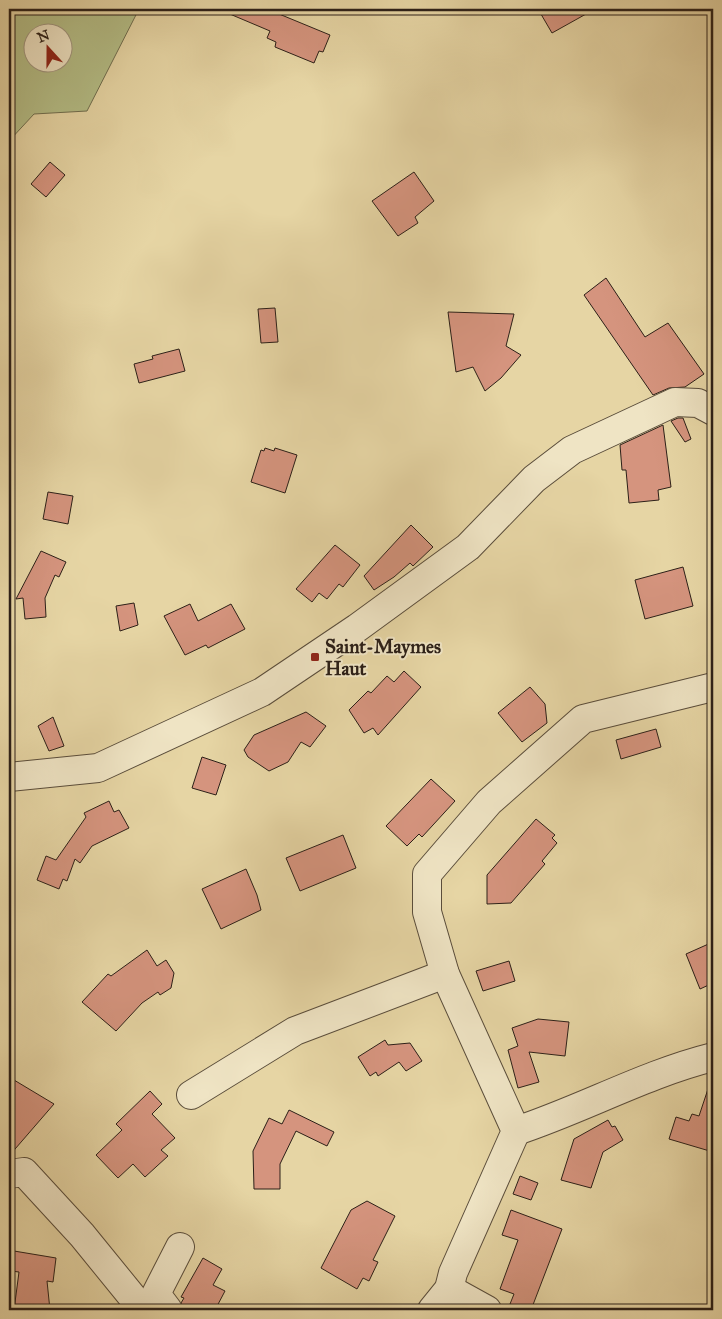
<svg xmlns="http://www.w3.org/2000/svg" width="722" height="1319" viewBox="0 0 722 1319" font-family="'IM FELL Great Primer',serif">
	<rect width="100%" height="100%" fill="#e6d5a4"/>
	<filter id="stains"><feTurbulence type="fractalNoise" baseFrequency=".004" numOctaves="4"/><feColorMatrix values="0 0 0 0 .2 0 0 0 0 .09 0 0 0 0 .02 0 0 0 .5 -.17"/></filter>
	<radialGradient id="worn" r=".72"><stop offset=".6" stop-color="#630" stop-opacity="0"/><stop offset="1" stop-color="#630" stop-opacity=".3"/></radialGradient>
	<path fill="#b4bd86" stroke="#706e4f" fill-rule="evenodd" d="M9,9H139L87,111L34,114L9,141ZM32,32H62V62H32Z"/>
	<g fill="#d5947e" stroke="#2c2018">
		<polygon points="218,9 267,9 330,35 323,52 319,51 314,63 275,47 276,42 267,38 270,31"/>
		<polygon points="538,9 595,9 552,33"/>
		<polygon points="50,162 65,175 46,197 31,184"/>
		<polygon points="414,172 434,201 415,217 418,223 398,236 372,201"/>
		<polygon points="606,278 645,337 668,323 704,374 685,387 669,388 653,395 584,295"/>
		<polygon points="275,308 278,342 261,343 258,309"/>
		<polygon points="448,312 514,314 506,346 521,355 501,378 485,391 473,367 456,372"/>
		<polygon points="179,349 185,371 139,383 134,364 153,359 152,356"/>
		<polygon points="678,418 683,418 691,439 685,442 671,421"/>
		<polygon points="663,425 671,487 658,490 659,500 629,503 626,470 622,470 620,445"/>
		<polygon points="265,448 274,451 275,448 297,455 285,493 251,482 261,450 264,451"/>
		<polygon points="48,492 73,496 68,524 43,519"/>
		<polygon points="411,525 433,547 413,566 410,563 394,577 374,590 364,576"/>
		<polygon points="335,545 360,565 343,587 339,584 327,599 319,593 312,602 296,589"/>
		<polygon points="41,551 66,562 59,577 55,575 45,598 46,617 25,619 23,598 16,599"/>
		<polygon points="683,567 693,606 645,619 635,580"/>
		<polygon points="134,603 138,625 120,631 116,606"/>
		<polygon points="190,604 198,621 231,604 245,629 208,648 206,645 185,655 164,616"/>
		<polygon points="404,671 421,687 378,735 373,728 364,733 349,710 368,691 371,693 387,676 394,682"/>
		<polygon points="530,687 545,704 547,723 522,742 498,713"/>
		<polygon points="306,712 326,726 310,747 301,742 288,762 269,771 248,757 244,750 254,735"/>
		<polygon points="53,717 64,746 49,751 38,726"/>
		<polygon points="656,729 661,747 621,759 616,740"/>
		<polygon points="202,757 226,765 216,795 192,788"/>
		<polygon points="431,779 455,801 422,837 419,834 407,846 386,826"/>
		<polygon points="109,801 114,812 119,810 129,828 92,846 80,863 75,859 67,881 63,879 59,889 37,880 46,856 56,860 86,817 84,813"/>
		<polygon points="536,819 555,835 552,838 557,843 542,861 545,864 511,903 487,904 487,875"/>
		<polygon points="343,835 356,868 300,891 286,858"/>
		<polygon points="246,869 257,895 261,910 221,929 202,889"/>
		<polygon points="713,942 713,983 700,989 686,954"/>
		<polygon points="147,950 157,966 166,960 174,973 171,988 160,995 158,992 142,1003 116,1031 82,1002 108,974 111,976"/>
		<polygon points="509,961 515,981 483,991 476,971"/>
		<polygon points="538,1019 569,1022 565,1056 529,1052 539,1082 518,1088 508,1050 518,1046 512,1028"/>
		<polygon points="385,1040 388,1045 410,1043 422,1061 406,1071 399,1062 378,1076 376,1072 370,1076 358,1057"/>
		<polygon points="9,1077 54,1104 9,1156"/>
		<polygon points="710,1083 713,1084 713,1152 669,1139 676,1117 689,1121 692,1114 699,1116"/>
		<polygon points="150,1091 162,1104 152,1114 175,1138 161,1150 168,1156 145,1177 133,1164 118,1178 96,1155 122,1130 116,1124"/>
		<polygon points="289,1110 334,1132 327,1146 296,1131 280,1164 280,1189 254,1189 253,1151 269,1118 282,1124"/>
		<polygon points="608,1120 612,1127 615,1126 623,1140 603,1152 591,1188 561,1180 574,1139"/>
		<polygon points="520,1176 538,1183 531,1200 513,1194"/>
		<polygon points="367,1201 395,1216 373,1260 378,1262 369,1281 363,1278 357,1289 321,1268 351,1210"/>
		<polygon points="511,1210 562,1229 531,1310 510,1304 514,1294 500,1289 518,1240 502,1235"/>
		<polygon points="14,1251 56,1258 53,1282 47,1281 50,1310 14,1310 19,1272 11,1271"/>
		<polygon points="203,1258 222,1269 213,1285 225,1291 215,1310 183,1310 181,1303 184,1298 181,1297"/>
	</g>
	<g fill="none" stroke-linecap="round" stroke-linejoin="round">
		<defs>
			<g id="minor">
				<polyline points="9,777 98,768 262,692 357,628 468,547 534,479 572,450 675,402 698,403 713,411"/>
				<polyline points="191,1095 295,1031 445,974"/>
				<path d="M516,1131C583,1109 645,1074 713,1057"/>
				<polyline points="9,1174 24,1172 82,1235 143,1310"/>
				<polyline points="449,1289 487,1310"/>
				<polyline points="168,1310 156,1294 180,1247"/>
				<polyline points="432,1310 449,1289 453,1273 516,1131 445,974 427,912 427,874 489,802 583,719 713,687"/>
			</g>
		</defs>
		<use href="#minor" stroke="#5a4d3b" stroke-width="30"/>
		<use href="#minor" stroke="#efe4c4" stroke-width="28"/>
	</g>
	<rect fill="#8f2418" stroke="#efe4c4" stroke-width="2" x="310" y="652" width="10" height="10" rx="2.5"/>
	<g text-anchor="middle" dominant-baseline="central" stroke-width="4" stroke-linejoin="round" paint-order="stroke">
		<g font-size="19" font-weight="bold" fill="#2c2018" stroke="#efe4c4" text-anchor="start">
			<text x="325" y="646">Saint-Maymes<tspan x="325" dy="22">Haut</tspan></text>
		</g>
	</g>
	<rect width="722" height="1319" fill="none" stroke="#e6d5a4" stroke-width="30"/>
	<rect x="10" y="10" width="702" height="1299" fill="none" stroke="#2c2018" stroke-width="2.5"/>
	<rect x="15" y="15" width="692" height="1289" fill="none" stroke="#2c2018"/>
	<g transform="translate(48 48) rotate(339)"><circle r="24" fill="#efe4c4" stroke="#a1967f"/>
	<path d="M0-4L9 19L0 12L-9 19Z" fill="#8f2418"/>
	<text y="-8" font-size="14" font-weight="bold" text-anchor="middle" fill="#2c2018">N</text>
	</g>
	<rect width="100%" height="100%" filter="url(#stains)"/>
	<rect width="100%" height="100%" fill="url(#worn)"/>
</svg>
